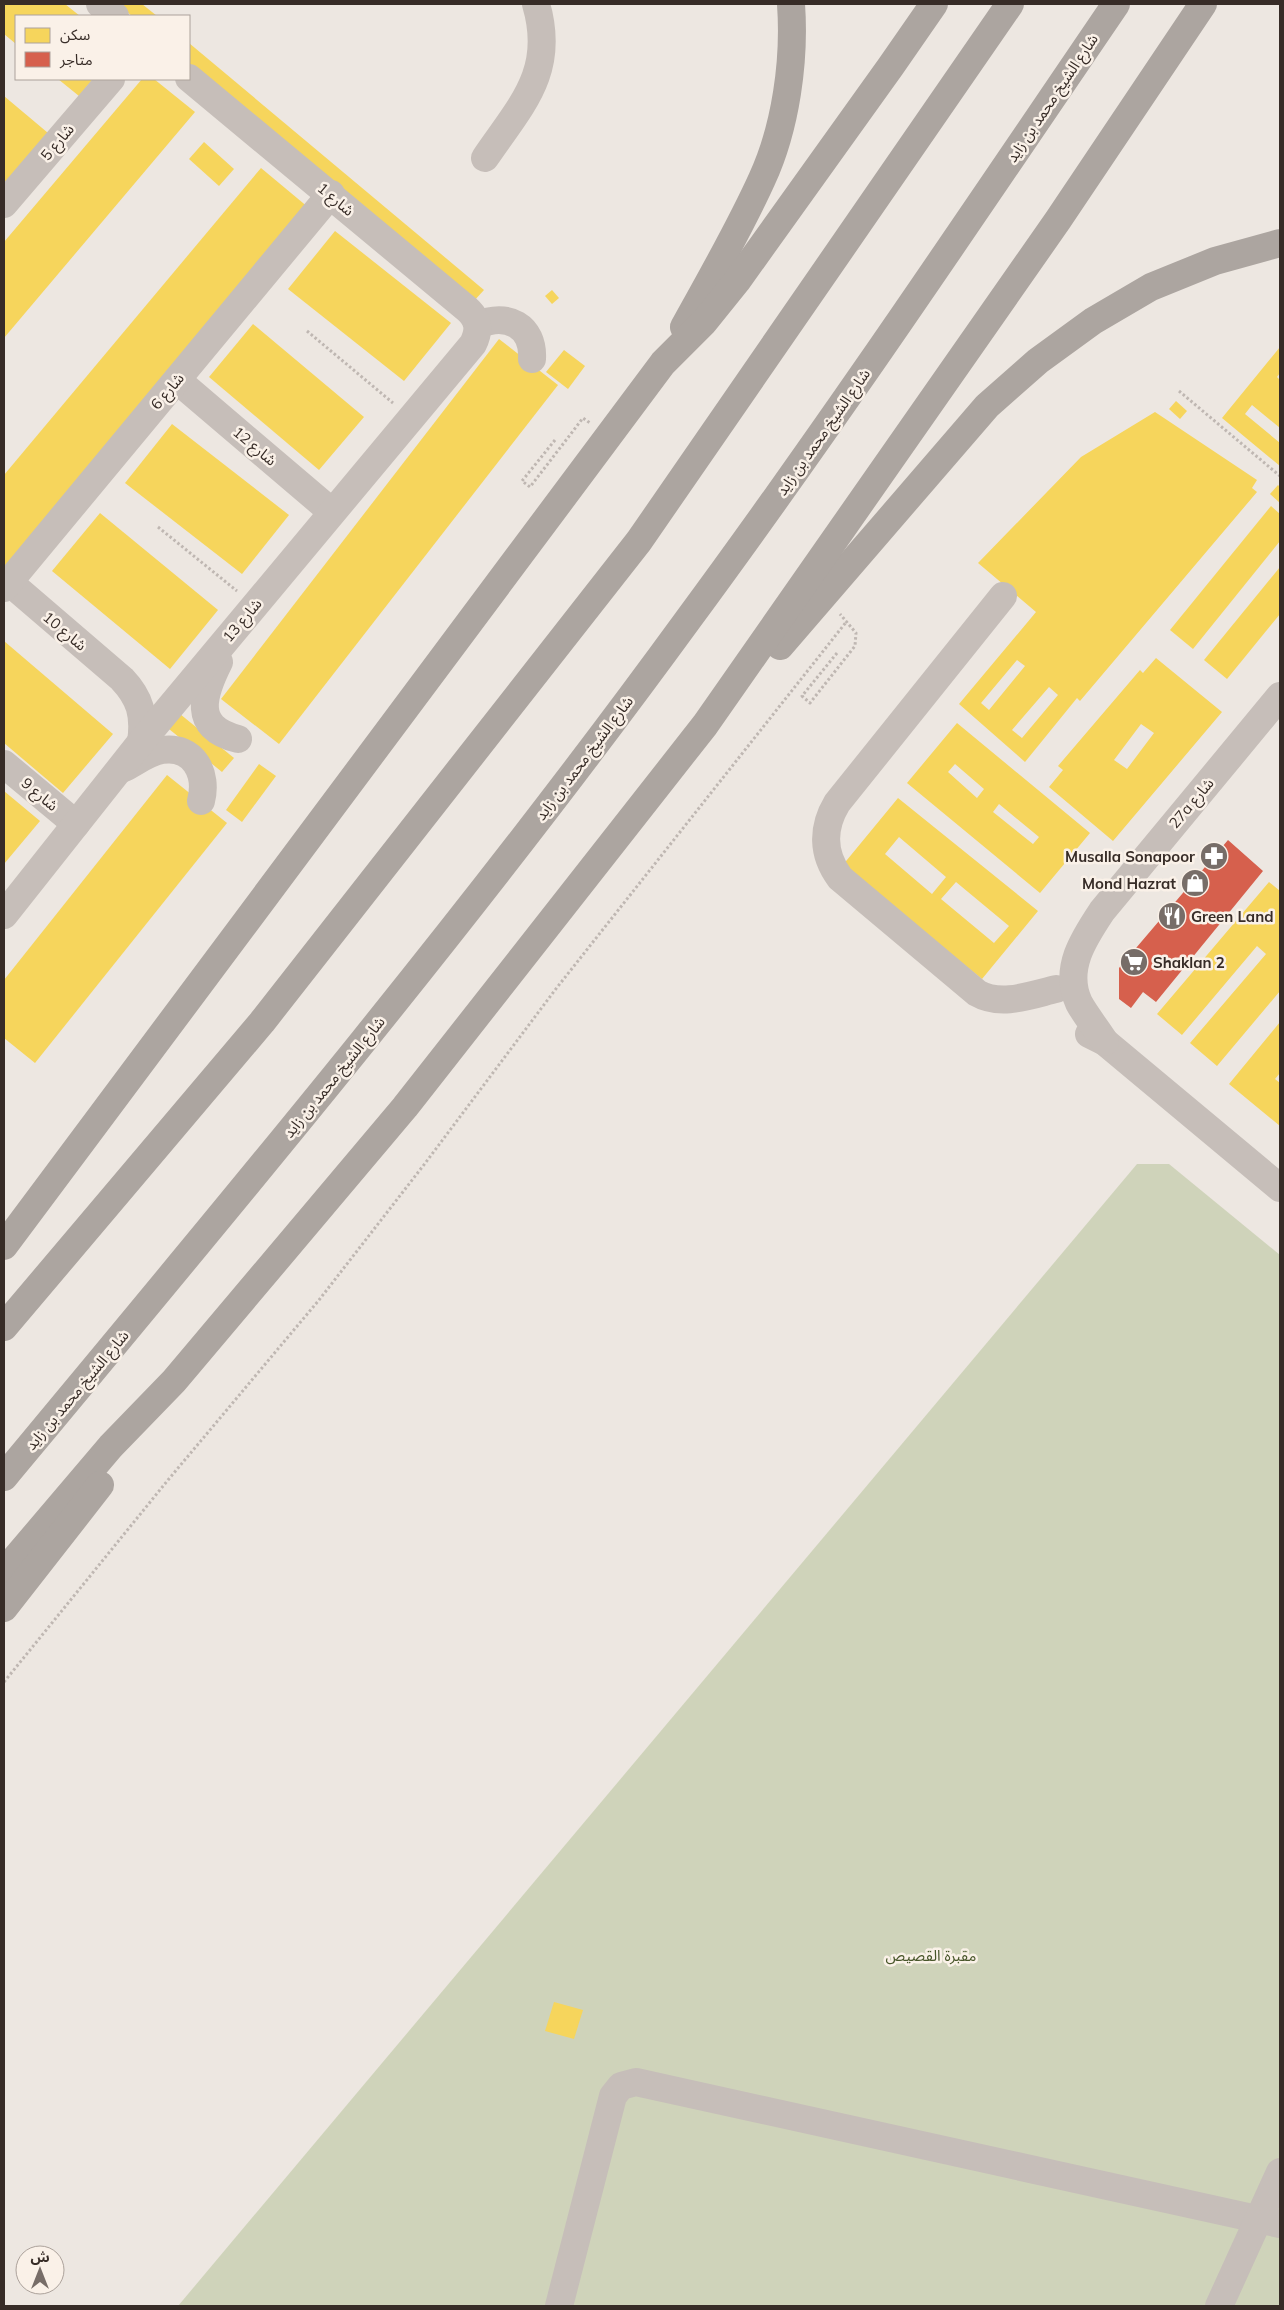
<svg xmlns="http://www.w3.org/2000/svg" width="1284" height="2310" viewBox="0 0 1284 2310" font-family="Mulish,'Noto Sans Arabic',sans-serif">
	<rect width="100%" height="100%" fill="#ede7e1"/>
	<polygon fill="#cfd3ba" points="1137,1164 1169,1164 1280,1255 1280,2306 178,2306"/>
	<g fill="#f6d55c" fill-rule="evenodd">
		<polygon points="4,4 65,4 80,16 16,16 16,44 4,34"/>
		<polygon points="117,4 142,4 157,16 132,16"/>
		<polygon points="189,43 484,290 473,302 189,64"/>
		<polygon points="58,79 93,79 79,96"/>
		<polygon points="142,79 154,79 195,112 4,338 4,242"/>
		<polygon points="4,96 48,133 7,183 4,180"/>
		<polygon points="204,142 234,169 219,186 189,159"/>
		<polygon points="261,168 309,208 4,572 4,475"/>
		<polygon points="335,231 451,323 404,381 288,289"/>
		<polygon points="552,290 559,298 552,304 545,296"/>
		<polygon points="253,324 364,417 319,470 209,377"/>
		<polygon points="499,339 558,385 279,744 221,699"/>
		<polygon points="1280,347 1280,373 1277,377 1280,380 1280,428 1252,405 1245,414 1280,443 1280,466 1222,418"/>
		<polygon points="564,350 585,366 568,389 546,372"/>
		<polygon points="1176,401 1187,411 1180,419 1169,409"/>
		<path d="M1155,412L1257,480L1252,488L1257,492L1080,701L1077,698L1025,762L959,704L1036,612L978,563L1081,457ZM1017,660L1025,666L989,710L981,703ZM1049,687L1058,695L1022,738L1012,730Z"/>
		<polygon points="172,424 289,515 242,574 125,483"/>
		<polygon points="1278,485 1280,487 1280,503 1270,494"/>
		<polygon points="1271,506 1280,514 1280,541 1193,649 1170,630"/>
		<polygon points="100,513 218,610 170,669 52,571"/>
		<polygon points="1280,567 1280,614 1227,679 1204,660"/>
		<polygon points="4,641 113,734 63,793 4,743"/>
		<path d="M1156,658L1222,712L1113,841L1049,787L1063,770L1058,766L1140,670L1143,673ZM1141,724L1154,733L1127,769L1114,760Z"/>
		<polygon points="180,714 234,758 222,772 169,729"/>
		<path d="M957,723L1090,833L1040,893L907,783ZM955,764L984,789L977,798L948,772ZM999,804L1039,837L1033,844L993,812Z"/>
		<polygon points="259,764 276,776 242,822 226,810"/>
		<polygon points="167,775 227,823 35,1063 4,1038 4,980"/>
		<polygon points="4,791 40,821 4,864"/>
		<path d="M898,798L1038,911L982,979L842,866ZM899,837L946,877L932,894L885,854ZM956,882L1009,926L994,943L941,899Z"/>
		<polygon points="1269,882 1280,891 1280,991 1217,1066 1190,1043 1266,954 1257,946 1182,1035 1157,1014"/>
		<polygon points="1280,1022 1280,1073 1275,1079 1280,1083 1280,1126 1229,1084"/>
		<polygon points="554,2002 583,2010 574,2039 545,2031"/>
	</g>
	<polygon fill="#d6604d" points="1228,840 1263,871 1156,1002 1143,992 1131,1008 1119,999 1119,968"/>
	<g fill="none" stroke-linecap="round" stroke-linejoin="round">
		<g stroke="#bfb7b2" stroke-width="3" stroke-dasharray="2.5 2.5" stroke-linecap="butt">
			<polyline points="307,331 393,403"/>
			<polyline points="1179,391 1280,476"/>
			<polyline points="555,440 522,481 530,487 583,418 590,423"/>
			<polyline points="158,527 237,591"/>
			<polyline points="837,653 802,696 810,703 855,646 856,633 840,614"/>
			<polyline points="4,1682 168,1480 319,1300 423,1166 555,990 847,621"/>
		</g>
		<g stroke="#c6beb9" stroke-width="28">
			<polyline points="100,4 115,16"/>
			<path d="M485,158C521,105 556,72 536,4"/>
			<polyline points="4,204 111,79"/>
			<path d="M478,325C507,312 534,326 532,359"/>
			<polyline points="177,380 332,512"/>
			<path d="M9,582L122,679C140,698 145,715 141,742"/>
			<polyline points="4,588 331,194"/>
			<path d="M1003,596L837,803C822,828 822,854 840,878L977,993C1001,1007 1031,995 1056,989"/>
			<path d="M219,662C203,694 191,727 238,739"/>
			<polyline points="4,764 76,824"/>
			<path d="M124,768C136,762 149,752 162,750C194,745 208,774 201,801"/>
			<path d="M4,915L141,742L473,344C480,330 479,320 467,309L189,78"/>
			<polyline points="1089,1034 1105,1042 1280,1188"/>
			<path d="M1105,1042C1097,1029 1086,1016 1079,1003C1063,969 1084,938 1102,911L1280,696"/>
			<polyline points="559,2306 613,2096 621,2086 636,2082 1280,2224"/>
			<polyline points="1219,2306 1280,2172"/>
		</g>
		<g stroke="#aca5a0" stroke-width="28">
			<path d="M684,327C711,278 739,230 762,179C786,127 795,60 791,4"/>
			<polyline points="780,646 987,406 1038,361 1093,321 1151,287 1215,261 1280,243"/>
			<polyline points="4,1246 663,363 704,322 737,281 891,66 934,4"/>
			<polyline points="4,1327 262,1022 639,541 1010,4"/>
			<path d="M4,1477C237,1197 472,916 687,621C836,419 975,211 1116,4"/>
			<polyline points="4,1572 111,1446 174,1381 405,1107 705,725 1058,220 1203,4"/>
			<polyline points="4,1608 100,1485"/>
		</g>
	</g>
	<defs>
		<symbol id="pharmacy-disc" viewBox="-11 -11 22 22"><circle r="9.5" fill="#776d68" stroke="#faf1e8"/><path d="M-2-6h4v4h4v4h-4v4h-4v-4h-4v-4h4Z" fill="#fff"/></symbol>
		<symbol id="shop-disc" viewBox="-11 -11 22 22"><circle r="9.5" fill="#776d68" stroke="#faf1e8"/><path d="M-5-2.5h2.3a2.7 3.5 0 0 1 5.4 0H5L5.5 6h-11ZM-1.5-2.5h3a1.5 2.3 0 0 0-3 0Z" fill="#fff"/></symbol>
		<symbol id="restaurant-disc" viewBox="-11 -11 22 22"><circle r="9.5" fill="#776d68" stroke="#faf1e8"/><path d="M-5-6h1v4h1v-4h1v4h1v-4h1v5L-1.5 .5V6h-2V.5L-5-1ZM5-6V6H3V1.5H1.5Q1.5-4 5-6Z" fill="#fff"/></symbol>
		<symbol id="supermarket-disc" viewBox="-11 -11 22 22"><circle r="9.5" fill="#776d68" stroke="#faf1e8"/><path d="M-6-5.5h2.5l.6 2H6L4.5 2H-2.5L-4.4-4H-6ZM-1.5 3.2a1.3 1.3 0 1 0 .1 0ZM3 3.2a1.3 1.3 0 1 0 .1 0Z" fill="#fff"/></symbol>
	</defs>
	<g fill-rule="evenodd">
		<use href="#pharmacy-disc" x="1198" y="840" width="32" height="32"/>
		<use href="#shop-disc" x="1179" y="867" width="32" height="32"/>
		<use href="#restaurant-disc" x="1156" y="900" width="32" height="32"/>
		<use href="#supermarket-disc" x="1118" y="946" width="32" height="32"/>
	</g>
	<g text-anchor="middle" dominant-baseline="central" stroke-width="5" stroke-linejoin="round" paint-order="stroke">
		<g font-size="15" fill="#372c27" stroke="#faf1e8">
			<text transform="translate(1052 98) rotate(-56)">شارع الشيخ محمد بن زايد</text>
			<text transform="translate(57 142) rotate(-50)">شارع 5</text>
			<text transform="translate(336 199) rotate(40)">شارع 1</text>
			<text transform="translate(167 391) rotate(-50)">شارع 6</text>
			<text transform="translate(823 432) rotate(-55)">شارع الشيخ محمد بن زايد</text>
			<text transform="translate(255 446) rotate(40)">شارع 12</text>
			<text transform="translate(242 620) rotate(-50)">شارع 13</text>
			<text transform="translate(65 631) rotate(40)">شارع 10</text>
			<text transform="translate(584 758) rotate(-53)">شارع الشيخ محمد بن زايد</text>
			<text transform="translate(40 794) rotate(40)">شارع 9</text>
			<text transform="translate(1191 803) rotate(-50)">27a شارع</text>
			<text transform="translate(334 1077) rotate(-51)">شارع الشيخ محمد بن زايد</text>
			<text transform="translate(77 1390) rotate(-50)">شارع الشيخ محمد بن زايد</text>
		</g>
		<g font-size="15" font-weight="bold" fill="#372c27" stroke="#faf1e8" text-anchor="end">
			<text x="1195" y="856">Musalla Sonapoor</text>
			<text x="1176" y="883">Mond Hazrat</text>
			<text x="1191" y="916" text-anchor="start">Green Land</text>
			<text x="1153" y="962" text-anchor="start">Shaklan 2</text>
		</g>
		<g font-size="15" fill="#48562a" stroke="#faf1e8">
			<text x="931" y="1955">مقبرة القصيص</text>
		</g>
	</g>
	<rect width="1284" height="2310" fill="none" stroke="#372c27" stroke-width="10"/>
	<rect x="15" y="15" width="175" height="65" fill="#faf1e8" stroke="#aca29b"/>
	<rect x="25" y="28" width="25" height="15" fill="#f6d55c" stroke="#aca29b"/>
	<text x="60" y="40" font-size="15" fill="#372c27">سكن</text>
	<rect x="25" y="52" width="25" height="15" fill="#d6604d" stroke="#aca29b"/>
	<text x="60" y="65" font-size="15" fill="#372c27">متاجر</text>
	<g transform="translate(40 2270)"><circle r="24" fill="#faf1e8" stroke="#aca29b"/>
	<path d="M0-4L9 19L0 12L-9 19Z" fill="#776d68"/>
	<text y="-8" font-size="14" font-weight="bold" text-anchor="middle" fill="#372c27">ش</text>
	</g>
</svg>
